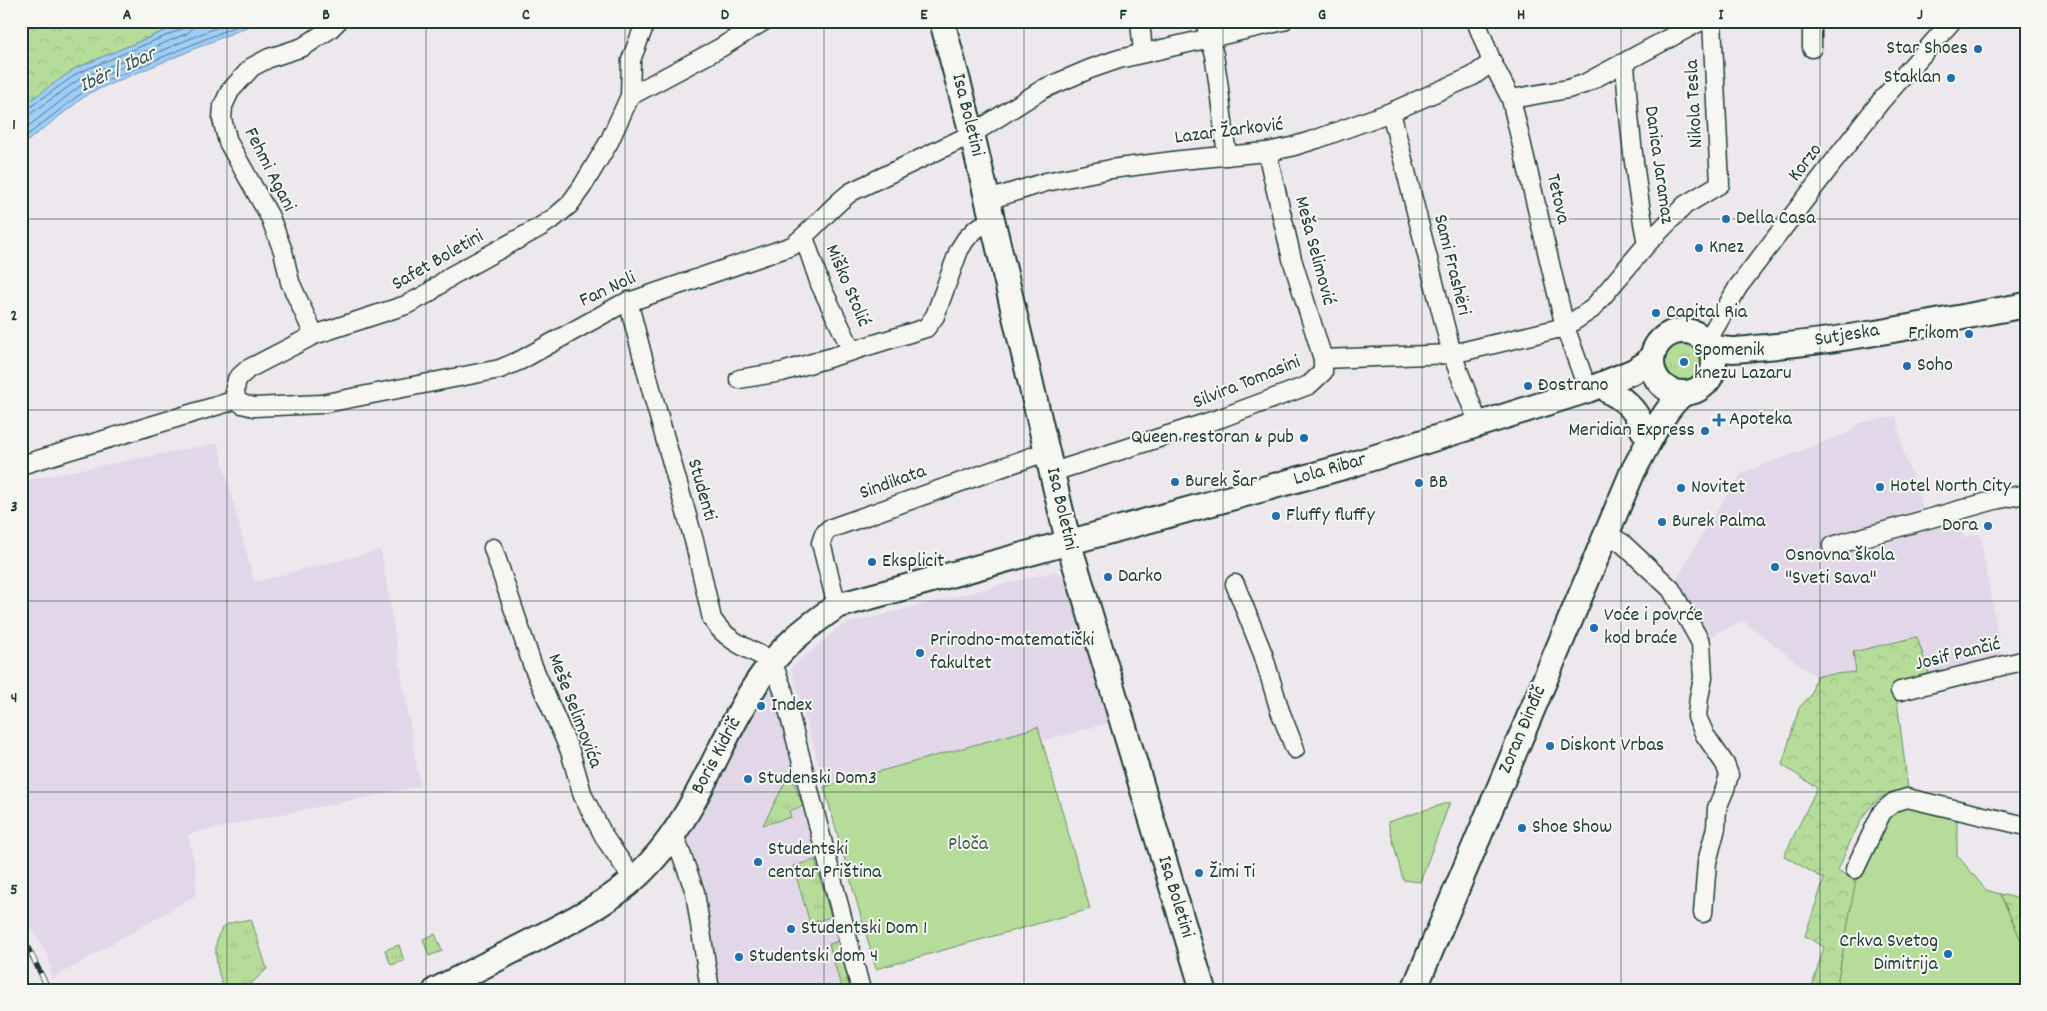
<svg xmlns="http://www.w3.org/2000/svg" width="2047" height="1011" viewBox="0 0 2047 1011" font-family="Dekko,sans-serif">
	<defs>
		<pattern id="grass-tufts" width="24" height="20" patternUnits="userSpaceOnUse" patternTransform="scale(1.25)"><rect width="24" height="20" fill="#b5dd99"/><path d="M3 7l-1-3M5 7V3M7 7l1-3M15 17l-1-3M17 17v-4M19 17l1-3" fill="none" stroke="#9bbf84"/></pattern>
		<pattern id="forest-crowns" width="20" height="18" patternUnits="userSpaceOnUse" patternTransform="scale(1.25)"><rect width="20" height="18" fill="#b5dd99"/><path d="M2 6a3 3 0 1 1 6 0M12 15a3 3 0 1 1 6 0" fill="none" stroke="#9bbf84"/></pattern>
	</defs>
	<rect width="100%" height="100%" fill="#ede8ed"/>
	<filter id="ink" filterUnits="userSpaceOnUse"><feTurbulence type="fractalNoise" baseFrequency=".02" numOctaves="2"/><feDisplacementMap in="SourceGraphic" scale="10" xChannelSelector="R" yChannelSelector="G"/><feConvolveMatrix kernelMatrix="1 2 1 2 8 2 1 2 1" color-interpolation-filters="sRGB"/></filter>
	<g filter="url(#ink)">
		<g fill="#e2d7e8">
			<polygon points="1896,416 1903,451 1923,508 1825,540 1832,546 1960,519 1964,537 1980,534 2002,658 1929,673 1917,638 1857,672 1816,677 1743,621 1706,638 1673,586 1711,519 1742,473 1848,433 1859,423"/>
			<polygon points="218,443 254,582 381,550 420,786 188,834 196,871 196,895 52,979 48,956 21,911 21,481"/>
			<polygon points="1056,571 1069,580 1108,723 1039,742 876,969 791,668 842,625"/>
			<polygon points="772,683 788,736 859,990 718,990 702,897 684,827"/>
		</g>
		<g fill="url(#grass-tufts)" stroke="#6a8d66">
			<circle cx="1683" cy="362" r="18"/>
			<polygon points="790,773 803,806 789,811 791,817 763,825"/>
			<polygon points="815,860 831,917 810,923 793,866"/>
			<path d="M251,919L267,969L244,990H225C217,975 208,934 228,924C235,921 244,921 251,919Z"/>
			<polygon points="435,934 442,951 429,956 423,939"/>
			<polygon points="844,939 857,990 842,990 829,944"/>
			<polygon points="399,945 404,961 391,965 385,950"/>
		</g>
		<g fill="url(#forest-crowns)" stroke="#6a8d66">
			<polygon points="188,21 76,68 21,108 21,22"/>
			<path d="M1917,637L1929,673L1893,685L1897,700L1908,790C1900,792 1889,793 1882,797C1863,806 1846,852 1838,870L1856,882L1836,990H1811L1824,947L1805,936L1824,879L1784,856L1817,788L1782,765L1799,708L1811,695L1816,676L1856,672L1853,652Z"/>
			<polygon points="2000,894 2016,898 2026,918 2026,965 2022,955 2025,949"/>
		</g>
		<g fill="#b5dd99" stroke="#6a8d66">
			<polygon points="1038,727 1090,909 876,969 824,787"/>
			<polygon points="1450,802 1420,882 1403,880 1388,822"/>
			<polygon points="1916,805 1957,820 1957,855 1986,890 2000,894 2025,949 2022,955 2026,965 2026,990 1836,990 1856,879 1864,871 1886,820 1897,808"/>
		</g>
		<polygon fill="#9ecdf9" stroke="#6b93aa" points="188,21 261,21 89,93 21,146 22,106 76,68"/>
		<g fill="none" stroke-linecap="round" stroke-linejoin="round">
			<g stroke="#527783" stroke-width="1">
				<polyline points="21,111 26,110 78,73 184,28 188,21"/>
				<polyline points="21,117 29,115 81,78 188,33 193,28 194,21"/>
				<polyline points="21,132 84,83 232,21"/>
				<polyline points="21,140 87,89 248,21"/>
			</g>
			<defs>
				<g id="street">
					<polyline points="1140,21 1143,53"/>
					<polyline points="1205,21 1214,55 1218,81 1227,156"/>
					<polyline points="1476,21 1492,62 1511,99 1565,327 1588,390"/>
					<polyline points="1812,48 1812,21"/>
					<path d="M1625,64C1629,125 1635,184 1647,244"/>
					<polyline points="630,96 631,60 646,21"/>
					<polyline points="1511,99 1568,89 1584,84 1701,21"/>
					<polyline points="1391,112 1452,354 1479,425"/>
					<polyline points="988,200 1046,182 1111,169 1181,160 1267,152 1291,147 1317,139 1391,112 1473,76 1492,62"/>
					<polyline points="804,237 820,284 852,351 926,328 935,316 959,250 966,239 976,229 992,220"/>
					<path d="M628,301L653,396L695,544L712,619C726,641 749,649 772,661L783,690L861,990"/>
					<polyline points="314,335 290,282 283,251 270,217 228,142 222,119 223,106 230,91 252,67 269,58 303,47 330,29 338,21"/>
					<polyline points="1706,340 1713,331 1738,287 1845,147 1881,101 1952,21"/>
					<polyline points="1323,359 1452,354 1565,327 1592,309 1647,244 1685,205 1720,184 1712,21"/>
					<polyline points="739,379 782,372 852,351"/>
					<path d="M236,399L242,404L254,407L321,404L500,369L521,360L620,305L792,246C814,230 829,208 851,192L972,134L1043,89L1090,69L1119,59L1283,21"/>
					<polyline points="236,399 235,389 237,379 248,369 314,335 406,305 427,294 451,276 540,227 555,217 569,205 582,187 609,142 630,96 720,48 764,21"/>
					<polyline points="21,465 226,403 236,399"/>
					<polyline points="1053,472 1221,418 1309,385 1323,372 1323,359 1292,259 1267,152"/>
					<polyline points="1606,533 1622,543 1671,589 1701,643 1703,678 1699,697 1697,717 1705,735 1725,764 1729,775 1725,789 1717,808 1716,828 1707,862 1703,913"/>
					<polyline points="1832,546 1995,500 2026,494"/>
					<polyline points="493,548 532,664 570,751 583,796 606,840 634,880"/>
					<polyline points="1235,584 1263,654 1280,711 1295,749"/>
					<polyline points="837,606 821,543 824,534 829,529 1048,451"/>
					<polyline points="1900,691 2026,660"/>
					<polyline points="674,834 695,892 710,990"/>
					<polyline points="1855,869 1882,812 1894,802 1907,798 2026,826"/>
				</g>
				<g id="secondary">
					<polyline points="942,21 972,134 1068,541 1203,990"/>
					<circle cx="1683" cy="362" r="31"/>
					<path d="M1710,345C1726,354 1748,348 1766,347C1853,340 1939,321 2026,305"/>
					<path d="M1610,392C1627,401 1638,412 1643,430"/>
					<path d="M436,990C469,973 502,956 534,940C575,919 619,898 650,863C699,810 719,740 758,681C780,648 805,628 837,606L1347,466L1588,390L1634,371L1647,363L1652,356"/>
					<path d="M1414,990L1633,471C1647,447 1662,410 1684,393"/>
				</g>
			</defs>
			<use href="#street" stroke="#1f3d34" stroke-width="21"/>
			<use href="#secondary" stroke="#1f3d34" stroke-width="28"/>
			<use href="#street" stroke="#f6f6f2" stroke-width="18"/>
			<use href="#secondary" stroke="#f6f6f2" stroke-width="24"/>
			<defs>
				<polyline id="rail" points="21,934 49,990"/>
			</defs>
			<use href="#rail" stroke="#1f3d34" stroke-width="5.5"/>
			<use href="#rail" stroke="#f6f6f2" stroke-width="4" stroke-dasharray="11" stroke-linecap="butt"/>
		</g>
	</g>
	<path fill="none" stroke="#1f3d34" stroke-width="1" stroke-opacity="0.55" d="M227,21V990M426,21V990M625,21V990M824,21V990M1024,21V990M1223,21V990M1422,21V990M1621,21V990M1820,21V990M21,219H2026M21,410H2026M21,601H2026M21,792H2026"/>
	<g fill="#1f6fb2" stroke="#f6f6f2" stroke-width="2">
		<circle cx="1978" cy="49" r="5"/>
		<circle cx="1951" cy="78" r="5"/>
		<circle cx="1726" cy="219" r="5"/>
		<circle cx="1699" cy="248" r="5"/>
		<circle cx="1656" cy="313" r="5"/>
		<circle cx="1969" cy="334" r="5"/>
		<circle cx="1684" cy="362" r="5"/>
		<circle cx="1907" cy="366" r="5"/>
		<circle cx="1528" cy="386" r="5"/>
		<path d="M1716.5 412.5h5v5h5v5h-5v5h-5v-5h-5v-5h5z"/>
		<circle cx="1705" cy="431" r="5"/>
		<circle cx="1304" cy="438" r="5"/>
		<circle cx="1175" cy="482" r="5"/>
		<circle cx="1419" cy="483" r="5"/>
		<circle cx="1880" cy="487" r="5"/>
		<circle cx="1681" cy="488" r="5"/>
		<circle cx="1276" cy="516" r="5"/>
		<circle cx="1662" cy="522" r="5"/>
		<circle cx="1988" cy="526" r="5"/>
		<circle cx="872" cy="562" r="5"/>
		<circle cx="1775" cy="567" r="5"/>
		<circle cx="1108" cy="577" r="5"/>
		<circle cx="1594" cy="628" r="5"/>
		<circle cx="920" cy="653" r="5"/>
		<circle cx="761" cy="706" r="5"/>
		<circle cx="1550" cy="746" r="5"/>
		<circle cx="748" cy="779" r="5"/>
		<circle cx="1522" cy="828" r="5"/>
		<circle cx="758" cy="862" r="5"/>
		<circle cx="1199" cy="873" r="5"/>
		<circle cx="791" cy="929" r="5"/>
		<circle cx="1948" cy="954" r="5"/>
		<circle cx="739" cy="957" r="5"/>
	</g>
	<g text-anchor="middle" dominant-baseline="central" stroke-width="4" stroke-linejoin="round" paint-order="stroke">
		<g font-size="20" fill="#1f3d34" stroke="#f6f6f2" text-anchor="start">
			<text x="1968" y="49" text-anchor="end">Star Shoes</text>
			<text x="1941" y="78" text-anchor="end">Staklan</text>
			<text x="1736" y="219">Della Casa</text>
			<text x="1709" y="248">Knez</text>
			<text x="1666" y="313">Capital Ria</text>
			<text x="1959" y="334" text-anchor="end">Frikom</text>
			<text x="1694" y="351">Spomenik<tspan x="1694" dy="23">knezu Lazaru</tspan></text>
			<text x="1917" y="366">Soho</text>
			<text x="1538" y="386">Đostrano</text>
			<text x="1729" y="420">Apoteka</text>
			<text x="1695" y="431" text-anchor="end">Meridian Express</text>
			<text x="1294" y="438" text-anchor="end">Queen restoran &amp; pub</text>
			<text x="1185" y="482">Burek Šar</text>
			<text x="1429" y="483">BB</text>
			<text x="1890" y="487">Hotel North City</text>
			<text x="1691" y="488">Novitet</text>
			<text x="1286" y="516">Fluffy fluffy</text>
			<text x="1672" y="522">Burek Palma</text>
			<text x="1978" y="526" text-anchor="end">Dora</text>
			<text x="1785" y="556">Osnovna škola<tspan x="1785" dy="23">"Sveti Sava"</tspan></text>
			<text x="882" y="562">Eksplicit</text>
			<text x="1118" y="577">Darko</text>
			<text x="1604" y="616">Voće i povrće<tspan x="1604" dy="23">kod braće</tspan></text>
			<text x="930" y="641">Prirodno-matematički<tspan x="930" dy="23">fakultet</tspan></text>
			<text x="771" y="706">Index</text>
			<text x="1560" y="746">Diskont Vrbas</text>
			<text x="758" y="779">Studenski Dom3</text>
			<text x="1532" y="828">Shoe Show</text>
			<text x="768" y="850">Studentski<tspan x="768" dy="23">centar Priština</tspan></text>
			<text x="1209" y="873">Žimi Ti</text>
			<text x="801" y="929">Studentski Dom 1</text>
			<text x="1938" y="942" text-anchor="end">Crkva Svetog<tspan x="1938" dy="23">Dimitrija</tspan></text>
			<text x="749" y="957">Studentski dom 4</text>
		</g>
		<g font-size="20" fill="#1f3d34" stroke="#f6f6f2">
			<text transform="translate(1695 104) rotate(-93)">Nikola Tesla</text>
			<text transform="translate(967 115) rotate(76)">Isa Boletini</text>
			<text transform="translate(1229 132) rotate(-7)">Lazar Žarković</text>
			<text transform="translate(1806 163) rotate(-52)">Korzo</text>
			<text transform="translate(1658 165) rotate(82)">Danica Jaramaz</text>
			<text transform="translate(269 170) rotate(63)">Fehmi Agani</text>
			<text transform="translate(1557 199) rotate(77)">Tetova</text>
			<text transform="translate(1314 251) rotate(75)">Meša Selimović</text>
			<text transform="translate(438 261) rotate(-30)">Safet Boletini</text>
			<text transform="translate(1451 265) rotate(76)">Sami Frashëri</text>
			<text transform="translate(847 286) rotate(67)">Miško Stolić</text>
			<text transform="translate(608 290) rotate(-25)">Fan Noli</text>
			<text transform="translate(1847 336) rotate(-9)">Sutjeska</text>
			<text transform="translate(1247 383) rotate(-22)">Silvira Tomasini</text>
			<text transform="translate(1330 470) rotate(-16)">Lola Ribar</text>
			<text transform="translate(893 483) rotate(-20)">Sindikata</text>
			<text transform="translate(701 490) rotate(74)">Studenti</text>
			<text transform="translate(1061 509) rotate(77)">Isa Boletini</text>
			<text transform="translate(1958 655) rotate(-14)">Josif Pančić</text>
			<text transform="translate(574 711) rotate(69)">Meše Selimovića</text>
			<text transform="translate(1523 730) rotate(-67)">Zoran Đinđič</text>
			<text transform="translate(717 756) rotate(-62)">Boris Kidrič</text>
			<text transform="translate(1175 897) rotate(73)">Isa Boletini</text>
		</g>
		<g font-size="20" fill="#3d5d48" stroke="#f6f6f2">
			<text x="968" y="845">Ploča</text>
		</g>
		<g font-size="21" font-style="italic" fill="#385a5b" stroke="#f6f6f2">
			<text transform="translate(118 71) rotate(-25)">Ibër / Ibar</text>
		</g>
	</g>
	<rect width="2047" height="1011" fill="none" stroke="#f6f6f2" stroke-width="55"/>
	<rect x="28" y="28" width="1992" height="956" fill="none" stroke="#1f3d34" stroke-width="2"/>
	<g font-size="16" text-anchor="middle" font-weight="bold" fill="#1f3d34">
		<text x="127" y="19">A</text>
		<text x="326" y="19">B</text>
		<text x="526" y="19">C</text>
		<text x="725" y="19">D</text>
		<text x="924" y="19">E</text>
		<text x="1123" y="19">F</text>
		<text x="1322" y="19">G</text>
		<text x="1521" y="19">H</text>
		<text x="1721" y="19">I</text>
		<text x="1920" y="19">J</text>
		<text x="14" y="129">1</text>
		<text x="14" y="320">2</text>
		<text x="14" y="511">3</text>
		<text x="14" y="702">4</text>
		<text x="14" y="894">5</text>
	</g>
</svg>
